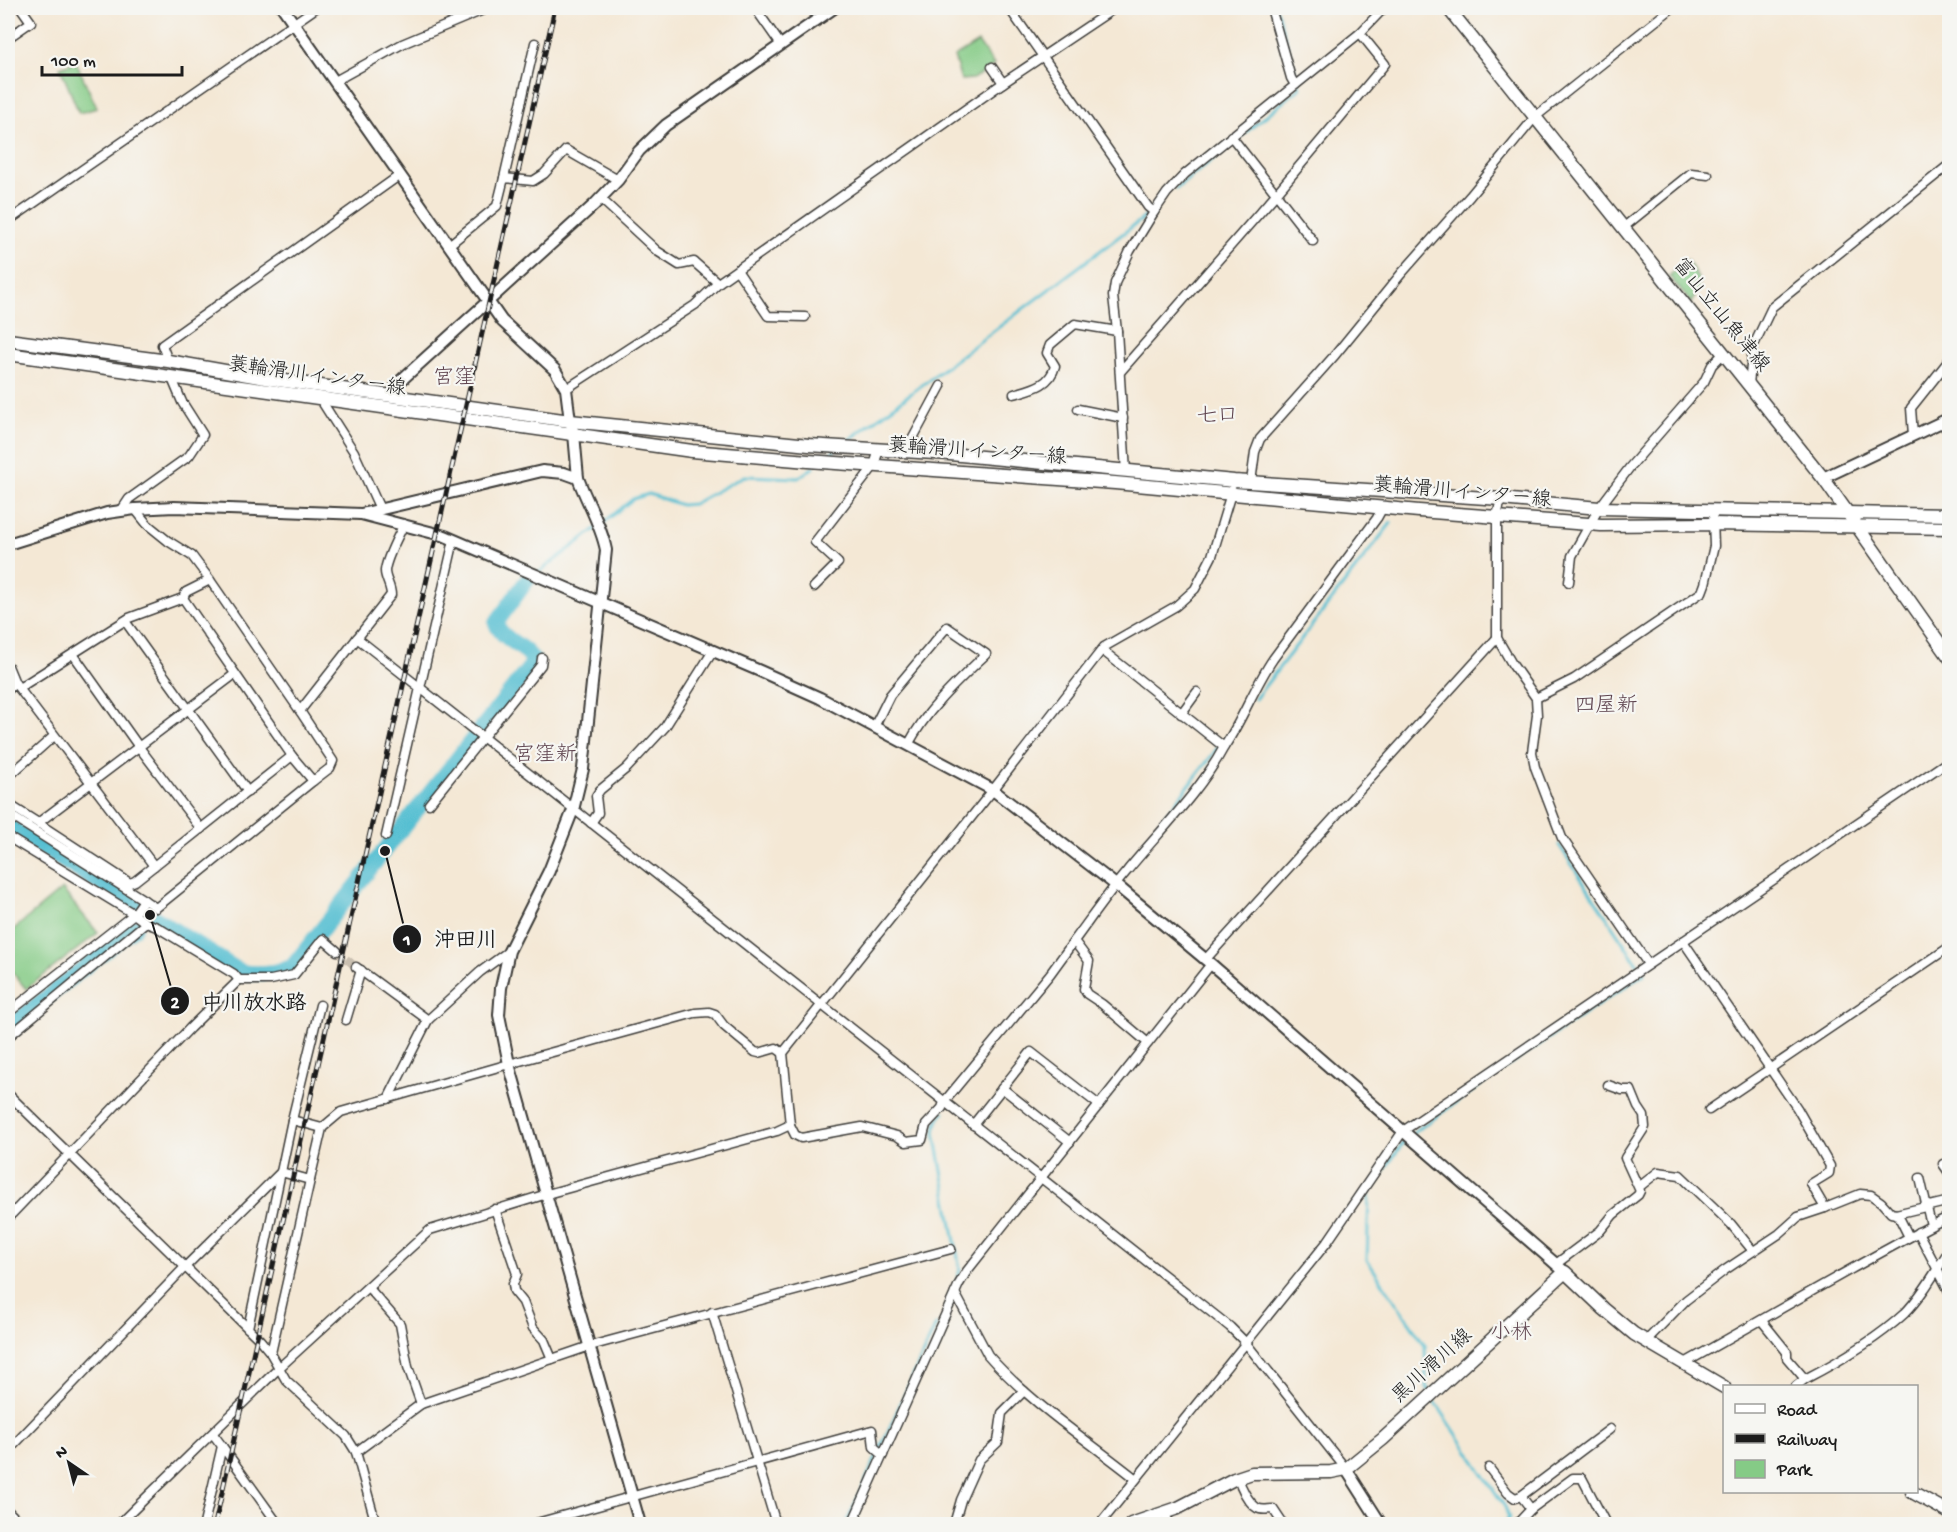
<svg xmlns="http://www.w3.org/2000/svg" width="1957" height="1532" viewBox="0 0 1957 1532" font-family="'Gochi Hand','Klee One',sans-serif">
	<rect width="100%" height="100%" fill="#f6f6f2"/>
	<filter id="ink" filterUnits="userSpaceOnUse"><feTurbulence type="fractalNoise" baseFrequency=".0167" numOctaves="2"/><feDisplacementMap in="SourceGraphic" scale="12" xChannelSelector="R" yChannelSelector="G"/><feConvolveMatrix kernelMatrix="1 2 1 2 8 2 1 2 1" color-interpolation-filters="sRGB"/></filter>
	<filter id="wash" filterUnits="userSpaceOnUse"><feTurbulence type="fractalNoise" baseFrequency=".008" numOctaves="4" result="noise"/><feDisplacementMap in="SourceGraphic" scale="24" xChannelSelector="R" yChannelSelector="G"/><feGaussianBlur stdDeviation="1.35" result="paint"/><feColorMatrix in="noise" values="0 0 0 0 0 0 0 0 0 0 0 0 0 0 0 0 0 1.4 0 .05"/><feComposite in="paint" operator="in"/></filter>
	<g filter="url(#wash)">
		<rect width="100%" height="100%" fill="#f4e8d5"/>
		<g fill="#85cb86" stroke="#507451" stroke-width="1.5">
			<polygon points="978,42 994,65 973,79 961,80 954,57"/>
			<polygon points="76,62 97,108 79,113 60,67"/>
			<path d="M1687,260C1700,282 1704,280 1692,304L1669,276Z"/>
			<polygon points="62,889 98,933 26,989 8,967 8,934"/>
		</g>
		<g fill="none" stroke-linecap="round" stroke-linejoin="round">
			<g stroke="#56bfd2" stroke-width="3">
				<polyline points="1176,189 1300,88 1276,8"/>
				<polyline points="845,443 1149,214"/>
				<polyline points="824,459 835,450"/>
				<polyline points="602,524 633,499 649,494 681,505 693,504 744,476 798,478 814,467"/>
				<polyline points="538,573 597,528"/>
				<polyline points="1255,699 1391,523"/>
				<polyline points="1136,854 1220,745"/>
				<polyline points="944,1112 936,1124 935,1133 960,1269 957,1281"/>
				<polyline points="1429,1391 1426,1386 1425,1345 1367,1260 1369,1192 1403,1143 1416,1131 1506,1067 1644,974 1559,845"/>
				<polyline points="1432,1397 1505,1507 1509,1518 1503,1524"/>
				<polyline points="846,1524 936,1325"/>
			</g>
			<g stroke="#56bfd2" stroke-width="16">
				<path d="M8,826L241,972C259,975 275,973 292,967L534,662C526,645 502,641 496,623L528,579"/>
				<polyline points="8,1028 135,927"/>
			</g>
		</g>
	</g>
	<g filter="url(#ink)">
		<g fill="none" stroke-linecap="round" stroke-linejoin="round">
			<polyline stroke="#c9bfb0" stroke-width="8" stroke-dasharray="8 4" stroke-linecap="butt" points="337,951 356,967"/>
			<defs>
				<g id="minor">
					<polyline points="755,8 781,45"/>
					<polyline points="1009,8 1148,207 1154,212"/>
					<polyline points="1271,8 1291,78 1295,85"/>
					<polyline points="8,38 31,22 21,8"/>
					<polyline points="992,67 1003,83"/>
					<polyline points="335,81 402,44 488,8"/>
					<polyline points="1231,136 1313,241"/>
					<polyline points="504,178 535,43"/>
					<polyline points="600,198 657,251 679,265 694,262 718,283"/>
					<polyline points="8,221 316,8"/>
					<polyline points="1624,227 1691,173 1708,175"/>
					<polyline points="449,245 497,206 504,178 533,181 544,174 566,150 618,180"/>
					<polyline points="737,270 768,316 805,317"/>
					<polyline points="168,361 162,345 400,175"/>
					<polyline points="1120,372 1276,194 1385,64 1360,33"/>
					<polyline points="1749,384 1753,347 1772,307 1950,164"/>
					<polyline points="566,389 695,305 718,283 1003,83 1115,8"/>
					<path d="M1014,394C1031,389 1050,386 1055,366L1047,353L1050,345L1075,324L1117,331"/>
					<polyline points="319,397 354,452 380,509"/>
					<polyline points="1078,409 1123,418"/>
					<polyline points="1940,422 1950,432"/>
					<polyline points="1913,435 1911,408 1950,359"/>
					<polyline points="906,451 941,386"/>
					<polyline points="1126,472 1117,331 1113,296 1115,283 1130,251 1154,212 1167,193 1185,174 1360,33 1384,8"/>
					<polyline points="1251,482 1255,452 1260,439 1335,355 1401,274 1470,196 1535,117 1672,8"/>
					<polyline points="1501,499 1497,516 1497,638 1512,664 1536,698 1537,715 1532,752 1535,767 1562,838 1648,964"/>
					<polyline points="121,511 129,499 189,456 203,435 182,402 171,376"/>
					<polyline points="210,580 300,711"/>
					<polyline points="1569,582 1572,556 1599,508 1630,467 1704,382 1712,365 1724,353"/>
					<polyline points="814,587 838,563 815,542 874,466 879,449"/>
					<path d="M183,598L292,756L313,781L330,768L333,761L300,711L391,595C391,586 385,579 385,571C386,558 398,537 404,524"/>
					<polyline points="125,621 248,792"/>
					<polyline points="357,638 1230,1327 1245,1342 1346,1469"/>
					<path d="M1102,650L1224,747C1243,719 1254,687 1273,659L1377,518L1383,507"/>
					<polyline points="73,654 139,747 201,829"/>
					<polyline points="8,666 15,683 154,866"/>
					<polyline points="235,674 38,823 130,883 135,881 154,866 292,756"/>
					<polyline points="19,688 129,618 183,598 186,592 210,580 192,556 168,541 147,524 135,509"/>
					<polyline points="8,690 15,683"/>
					<polyline points="1536,698 1574,679 1702,592 1705,584 1714,546 1713,519"/>
					<polyline points="1181,714 1197,692"/>
					<path d="M874,727L890,695L947,627L986,654C957,682 927,709 908,745"/>
					<polyline points="8,777 54,736"/>
					<polyline points="8,804 38,823"/>
					<polyline points="429,804 541,665 542,658"/>
					<polyline points="8,814 144,900 134,914 8,837"/>
					<polyline points="591,823 598,813 596,796 600,790 627,768 665,727 713,651"/>
					<polyline points="386,836 454,540"/>
					<polyline points="144,900 156,908 313,781"/>
					<polyline points="146,923 157,927 234,974 239,980 271,980 294,975 323,939 337,951"/>
					<polyline points="1683,941 1797,1108 1830,1166 1829,1173 1811,1184 1825,1208 1860,1194 1871,1195 1881,1202 1891,1213 1896,1214 1900,1219 1909,1237"/>
					<polyline points="1205,960 1497,638"/>
					<polyline points="356,967 428,1020"/>
					<polyline points="8,1013 134,914 146,923 8,1037"/>
					<polyline points="346,1020 361,970"/>
					<path d="M1148,1043L1102,1004L1087,994L1084,989L1089,961L1074,941C1091,918 1108,893 1127,871C1159,832 1200,792 1224,747"/>
					<polyline points="1002,1088 1070,1142"/>
					<polyline points="8,1094 260,1340 270,1352 286,1380 346,1436 356,1452 376,1524"/>
					<polyline points="388,1099 428,1020 480,972 509,951"/>
					<polyline points="1709,1110 1948,948"/>
					<polyline points="292,1120 322,1128"/>
					<polyline points="790,1125 795,1135 801,1138 862,1127 897,1136 906,1142 922,1140 926,1125 942,1108 944,1102 1050,974 1074,941"/>
					<polyline points="973,1125 1031,1052 1099,1105"/>
					<polyline points="1943,1164 1950,1174"/>
					<polyline points="281,1172 310,1180 322,1128 341,1112 509,1064 695,1013 709,1012 715,1014 724,1026 755,1052 759,1053 776,1048 783,1053"/>
					<polyline points="1920,1178 1931,1225"/>
					<polyline points="1639,1187 1658,1172 1680,1175 1731,1224 1753,1251"/>
					<polyline points="495,1209 517,1274 513,1284 514,1291 523,1302 533,1328 544,1340 552,1359"/>
					<polyline points="1896,1214 1950,1201"/>
					<polyline points="8,1218 190,1028 239,980"/>
					<polyline points="1918,1232 1950,1293"/>
					<polyline points="1556,1264 1600,1231 1613,1215 1638,1195 1640,1191 1625,1158 1645,1127 1644,1116 1638,1107 1631,1090 1622,1090 1608,1085"/>
					<polyline points="368,1287 400,1324 408,1367 421,1404"/>
					<path d="M955,1293L988,1355C1030,1403 1086,1439 1136,1479"/>
					<polyline points="712,1312 776,1524"/>
					<path d="M1762,1321L1787,1352V1358L1805,1379C1838,1362 1877,1339 1905,1313C1923,1295 1936,1270 1950,1249"/>
					<polyline points="248,1328 292,1120 320,1005"/>
					<polyline points="1646,1341 1686,1300 1725,1270 1779,1234 1798,1217 1825,1208"/>
					<polyline points="271,1353 310,1180"/>
					<path d="M1683,1364C1772,1315 1859,1262 1950,1216"/>
					<polyline points="1796,1386 1805,1379"/>
					<polyline points="222,1446 278,1524"/>
					<polyline points="8,1451 186,1266 281,1172"/>
					<polyline points="356,1452 421,1404 590,1346 951,1249"/>
					<polyline points="1489,1468 1508,1493 1515,1498 1521,1496 1531,1509"/>
					<path d="M1238,1477C1241,1488 1248,1502 1257,1508C1262,1511 1268,1509 1273,1509L1283,1524"/>
					<polyline points="1521,1496 1610,1429"/>
					<polyline points="8,1511 21,1524"/>
					<polyline points="1163,1514 1171,1524"/>
					<polyline points="119,1524 280,1367 430,1230 547,1194 777,1131 790,1125 783,1053 993,790 1104,647 1176,606 1195,589 1212,556 1232,490"/>
					<polyline points="204,1524 222,1446 213,1434"/>
					<polyline points="533,1524 872,1430 874,1447 883,1455"/>
					<polyline points="852,1524 959,1284 967,1271 1211,964"/>
					<polyline points="954,1524 961,1500 979,1460 998,1442 1002,1413 1024,1391"/>
					<polyline points="1100,1524 1328,1241 1403,1131 1950,760"/>
					<polyline points="1517,1524 1531,1509 1573,1478 1582,1478 1606,1524"/>
				</g>
				<g id="tertiary">
					<polyline points="392,396 397,384 594,205 618,180 639,151 666,125 834,8"/>
					<path d="M578,478C587,503 601,524 606,550L583,769L573,810L549,871L509,951L501,988L499,1015L509,1064L640,1524"/>
					<polyline points="1823,478 1950,418"/>
					<polyline points="361,514 445,536 760,671 820,698 993,790 1121,889 1211,964 1565,1272"/>
					<polyline points="8,544 107,513 135,509 174,507 361,514 542,471 564,473 578,478 574,434 570,421 566,389 555,370 502,321 283,8"/>
					<polyline points="1346,1469 1381,1524"/>
				</g>
				<g id="secondary">
					<polyline points="1912,1492 1950,1513"/>
					<polyline points="1131,1524 1178,1508 1234,1479 1252,1473 1331,1472 1346,1469 1383,1439 1565,1272 1604,1309 1634,1334 1724,1387"/>
				</g>
				<g id="primary">
					<polyline points="1448,8 1823,478 1950,658"/>
					<polyline points="8,340 168,361 271,379 570,421 809,445 950,454 1234,481 1501,499 1599,508 1950,515"/>
					<polyline points="8,354 692,451 808,461 1115,483 1419,511 1601,525 1712,524 1950,528"/>
				</g>
			</defs>
			<use href="#minor" stroke="#3c3b38" stroke-width="11"/>
			<use href="#tertiary" stroke="#3c3b38" stroke-width="14"/>
			<use href="#secondary" stroke="#3c3b38" stroke-width="15"/>
			<use href="#primary" stroke="#3c3b38" stroke-width="15"/>
			<use href="#minor" stroke="#fff" stroke-width="8"/>
			<use href="#tertiary" stroke="#fff" stroke-width="10"/>
			<use href="#secondary" stroke="#fff" stroke-width="12"/>
			<use href="#primary" stroke="#fff" stroke-width="12"/>
			<defs>
				<polyline id="rail" points="215,1524 555,8"/>
			</defs>
			<use href="#rail" stroke="#1c1c1c" stroke-width="5"/>
			<use href="#rail" stroke="#f6f6f2" stroke-width="3" stroke-dasharray="9" stroke-linecap="butt"/>
		</g>
	</g>
	<g text-anchor="middle" dominant-baseline="central" stroke-width="4.5" stroke-linejoin="round" paint-order="stroke">
		<g font-size="20" fill="#1c1c1c" stroke="#f6f6f2">
			<text transform="translate(1720 316) rotate(51)">富山立山魚津線</text>
			<text transform="translate(317 378) rotate(8)">蓑輪滑川インター線</text>
			<text transform="translate(977 453) rotate(4)">蓑輪滑川インター線</text>
			<text transform="translate(1462 494) rotate(5)">蓑輪滑川インター線</text>
			<text transform="translate(1433 1367) rotate(-42)">黒川滑川線</text>
		</g>
		<g font-size="21" fill="#5e434e" stroke="#f6f6f2">
			<text x="454" y="379">宮窪</text>
			<text x="1217" y="417">七口</text>
			<text x="1606" y="707">四屋新</text>
			<text x="545" y="756">宮窪新</text>
			<text x="1511" y="1334">小林</text>
		</g>
	</g>
	<path fill="none" stroke="#1c1c1c" stroke-width="2" d="M385 851L407 939M150 915L175 1001"/>
	<g fill="#1c1c1c" stroke="#f6f6f2" stroke-width="2">
		<circle cx="385" cy="851" r="6"/>
		<circle cx="150" cy="915" r="6"/>
		<circle cx="407" cy="939" r="15"/>
		<circle cx="175" cy="1001" r="15"/>
	</g>
	<g font-size="18" text-anchor="middle" font-weight="bold" fill="#fff">
		<text x="407" y="945">1</text>
		<text x="175" y="1008">2</text>
	</g>
	<g font-size="21" text-anchor="middle" font-weight="bold" fill="#1c1c1c" stroke="#f6f6f2" stroke-width="4.5" stroke-linejoin="round" paint-order="stroke">
		<text x="466" y="946">沖田川</text>
		<text x="254" y="1009">中川放水路</text>
	</g>
	<rect width="1957" height="1532" fill="none" stroke="#f6f6f2" stroke-width="30"/>
	<rect x="1723" y="1385" width="195" height="108" fill="#f6f6f2" stroke="#9f9f9c" stroke-width="1.5"/>
	<rect x="1735" y="1404" width="30" height="9" fill="#ffffff" stroke="#9f9f9c" stroke-width="1.5"/>
	<text x="1777" y="1415" font-size="18" fill="#1c1c1c">Road</text>
	<rect x="1735" y="1434" width="30" height="9" fill="#1c1c1c" stroke="#9f9f9c" stroke-width="1.5"/>
	<text x="1777" y="1445" font-size="18" fill="#1c1c1c">Railway</text>
	<rect x="1735" y="1460" width="30" height="18" fill="#85cb86" stroke="#9f9f9c" stroke-width="1.5"/>
	<text x="1777" y="1475" font-size="18" fill="#1c1c1c">Park</text>
	<g transform="translate(69 1463) rotate(325)" stroke="#f6f6f2" stroke-width="4.5" paint-order="stroke">
	<path d="M0-4.5L10 22L0 15L-10 22Z" fill="#1c1c1c"/>
	<text y="-9" font-size="16" font-weight="bold" text-anchor="middle" fill="#1c1c1c">N</text>
	</g>
	<path d="M42 66v9h140v-9" fill="none" stroke="#1c1c1c" stroke-width="3"/>
	<text x="51" y="66" font-size="18" fill="#1c1c1c" stroke="#f6f6f2" stroke-width="4.5" paint-order="stroke">100 m</text>
</svg>
